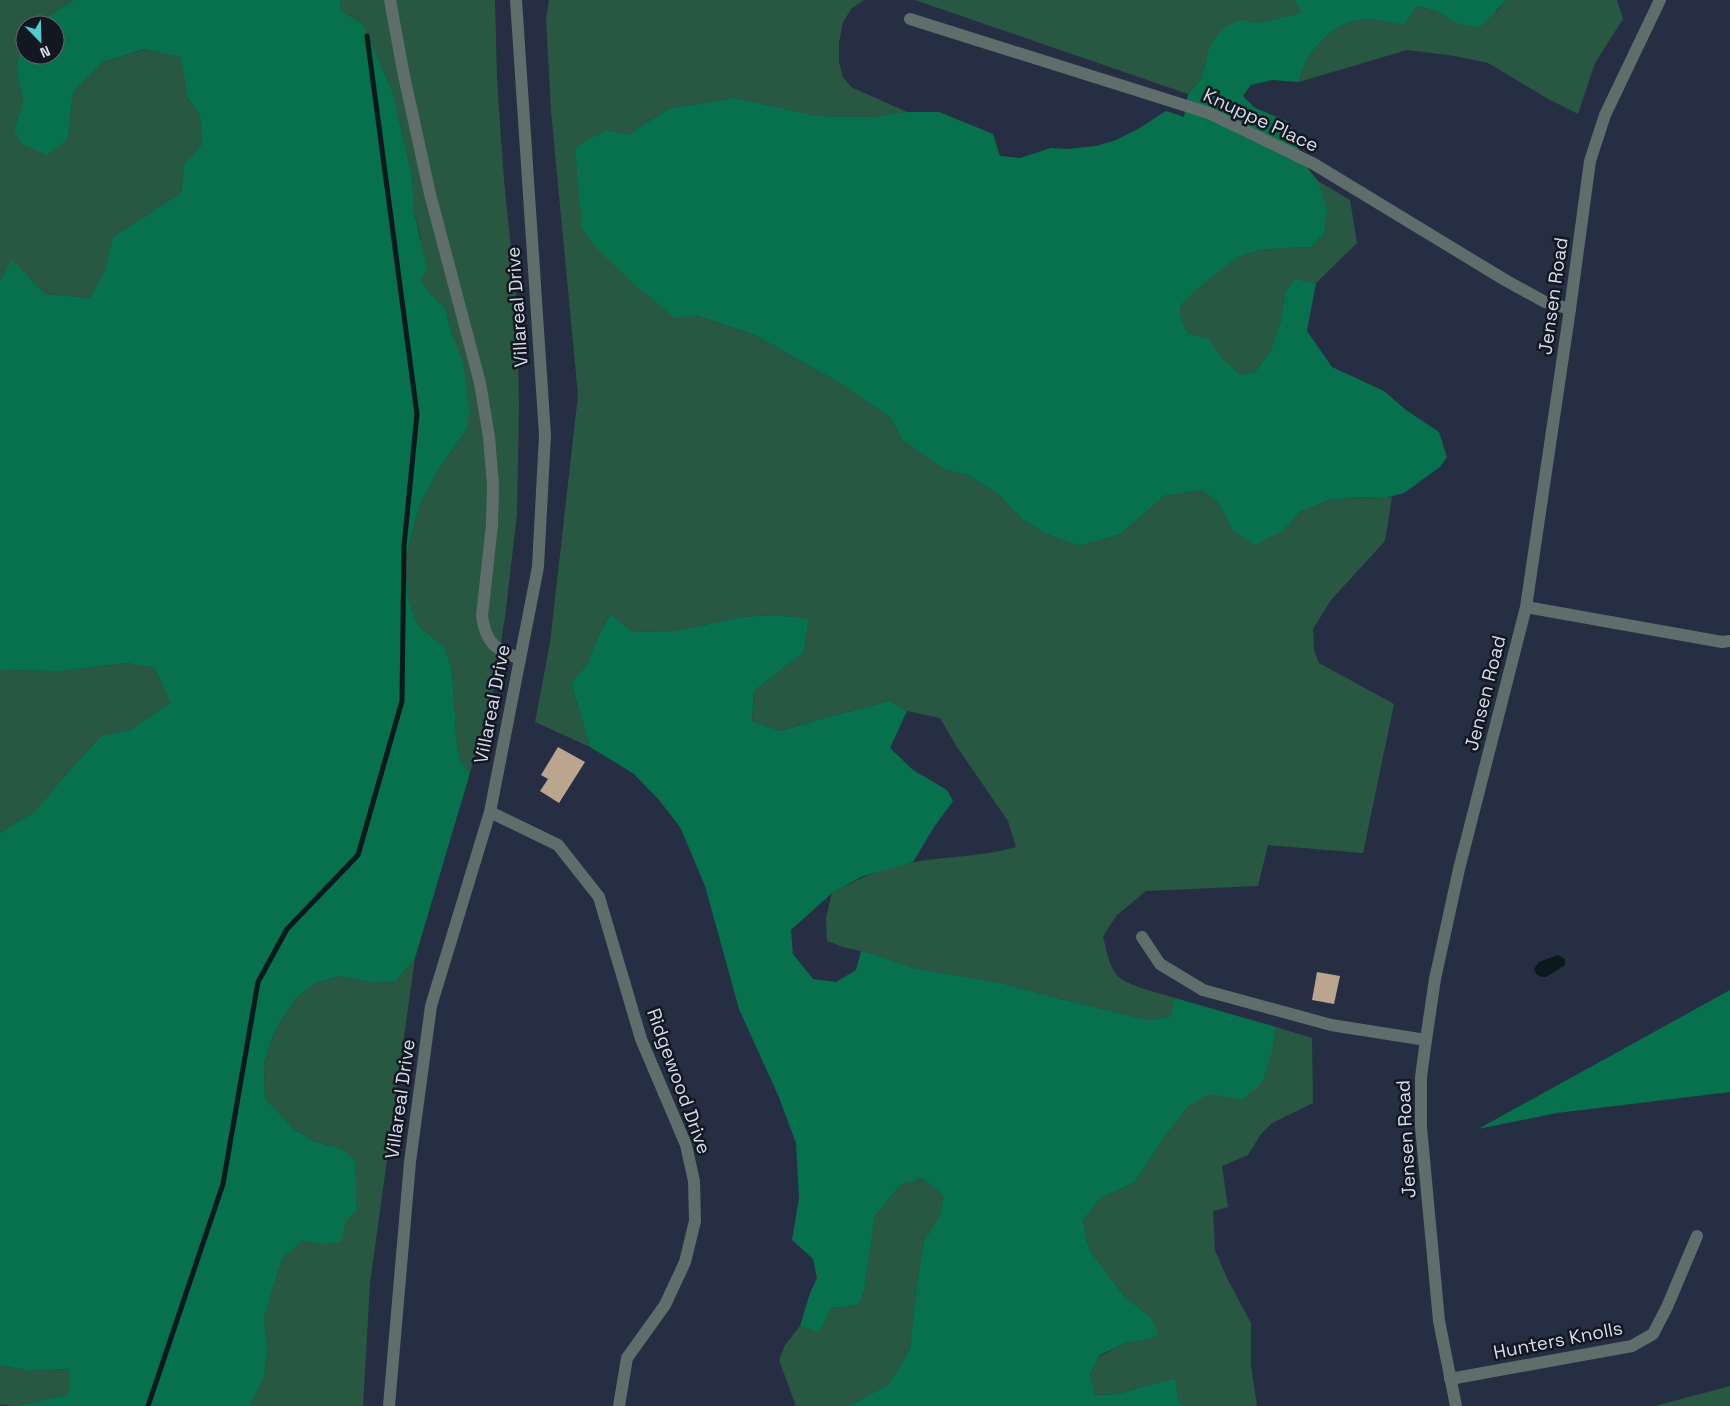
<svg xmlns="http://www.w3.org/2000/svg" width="1730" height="1406" viewBox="0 0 1730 1406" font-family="'Space Grotesk',sans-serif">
	<rect width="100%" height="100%" fill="#262e44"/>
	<g fill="#295842">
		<polygon points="0,0 74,0 35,25 25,25 25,39 19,47 17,72 23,102 14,130 68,140 73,92 103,62 146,49 181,56 187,97 200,116 202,144 184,164 181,193 113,237 105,270 90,298 45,294 12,261 0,281"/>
		<polygon points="342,0 495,0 497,80 504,181 517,306 519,405 517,514 505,617 492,698 470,773 460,761 456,734 452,669 444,646 422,629 416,621 408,598 405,560 420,504 439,469 467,429 452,335 445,308 430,293 421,279 421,238 414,211 412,176 393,93 363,24 340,10"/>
		<path d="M549,0H864L852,8L843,22L839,43V62L843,77L851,87L907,112L871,117L818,116L735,98L668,109L629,134L607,130L696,315L755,335L843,385L891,418L902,440L944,469L969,476L998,494L1023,520L1046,534L1080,546L1121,534L1164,496L1201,490L1218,502L1233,531L1284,530L1300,512L1330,500L1357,497L1385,498L1392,497L1385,541L1331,600L1313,629L1314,650L1319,663L1394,704L1363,853L1268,845L1258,886L1146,891L1117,915L1103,936C1106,948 1108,964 1116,974C1125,986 1160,993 1175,998L1170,1017L1148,1020L1061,999L1001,983L912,968L873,954L843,947L827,941L826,918L832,893C857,879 885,867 914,862C948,856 983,857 1016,847L1008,821L957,747L940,718L907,711L890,701L831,716L781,731L752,721L754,691L804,652L809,618L771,615L743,617L674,631L633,632L610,614L595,643L588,663L571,683L590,747L535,722L550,643L578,395L551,111L546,19Z"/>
		<polygon points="915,0 1294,0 1303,13 1258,23 1240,19 1209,47 1201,79 1188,94"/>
		<path d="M1507,0H1617L1623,19L1595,63L1578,114L1550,100L1488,63L1455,56L1407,50L1299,82C1303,58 1327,29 1350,22C1368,16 1387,21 1404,24L1417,6L1438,12L1458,24L1497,11Z"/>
		<path d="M1318,181L1350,200L1357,243L1316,283L1295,279L1285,292L1281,320L1271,350L1255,372L1241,375L1221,357L1210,339L1188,333C1183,324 1177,315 1182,304C1184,298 1232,261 1239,257C1259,247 1289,248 1311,247L1325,232L1327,208Z"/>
		<polygon points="126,663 155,668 170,703 130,730 101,736 67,773 35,811 0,833 0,670 61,671"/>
		<polygon points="415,958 370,1283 363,1406 250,1406 264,1377 268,1349 264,1319 282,1259 302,1241 320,1244 357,1211 354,1160 342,1149 313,1141 293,1128 265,1098 264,1064 275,1030 296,998 316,983 339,976 374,983 396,981"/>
		<polygon points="1276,1027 1312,1038 1313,1103 1272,1123 1261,1134 1248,1155 1222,1166 1228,1207 1213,1211 1215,1250 1227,1278 1251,1323 1251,1366 1257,1406 1183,1406 1179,1401 1175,1378 1117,1394 1095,1395 1090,1375 1100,1356 1126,1343 1147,1340 1150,1317 1124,1296 1089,1249 1083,1220 1101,1198 1135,1182 1163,1139 1188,1107 1209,1093 1242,1100 1273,1049"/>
		<polygon points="923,1178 943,1196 940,1215 924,1241 917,1281 910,1349 889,1384 849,1406 796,1406 779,1360 785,1345 800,1326 819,1331 832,1307 841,1308 859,1304 864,1292 875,1216 900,1185"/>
		<polygon points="0,1365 28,1371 69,1369 69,1394 17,1406 0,1405"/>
		<polygon points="1730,1386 1730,1406 1655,1406"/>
	</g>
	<g fill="#07714d">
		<polygon points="74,0 342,0 340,10 363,24 393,93 412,176 414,211 427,268 421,279 430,293 445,308 452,335 463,362 469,408 467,429 439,469 420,504 405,560 408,598 416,621 422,629 444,646 452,669 456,734 460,761 470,773 415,958 396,981 374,983 339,976 316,983 296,998 275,1030 264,1064 265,1098 293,1128 313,1141 342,1149 355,1160 357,1211 346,1221 341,1242 320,1244 302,1241 282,1259 264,1319 268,1349 264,1377 250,1406 17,1406 69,1394 69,1369 28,1371 0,1365 0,833 35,811 67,773 101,736 130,730 170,703 155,668 126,663 61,671 0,670 0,281 12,260 45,294 90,298 105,270 113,237 181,193 184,164 202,144 200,116 187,97 181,57 145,49 103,62 73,92 68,139 47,155 22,144 14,130 23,102 17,72 19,47 25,39 25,55 55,55 55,25 35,25"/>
		<path d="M1294,0H1507L1480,27L1458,24L1438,12L1417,6L1404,25C1387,21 1368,16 1350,22C1327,29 1303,58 1299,82L1272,80L1251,85L1243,96L1255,108L1289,122L1296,137L1301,160L1318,181L1327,208L1325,232L1311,247C1288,248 1260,247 1239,257C1232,261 1185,298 1182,304C1177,314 1183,324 1188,333L1210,339L1221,357L1241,375L1255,372L1271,350L1281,320L1285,292L1295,279L1316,283L1307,331L1332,367L1384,391L1406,410L1439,432L1447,457L1440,467L1404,493L1385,498L1357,497L1330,500L1300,512L1284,530L1254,545L1233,531L1218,502L1201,490L1164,496L1121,534L1080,546L1046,534L1023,520L998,494L969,476L944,469L902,440L891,418L843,385L755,335L696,315L675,318L634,284L597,249L582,228L575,147L607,130L629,134L668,109L735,98L818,116L871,117L907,112H939L993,134L1000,156L1020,158L1051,148L1068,149L1096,146L1116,140L1138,129L1166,111L1184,117L1188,94L1201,79L1209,47L1221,30L1240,19L1258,23L1302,13Z"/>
		<polygon points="610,614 633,632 674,631 743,617 771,615 809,618 804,652 754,691 752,721 781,731 831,716 890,701 907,711 890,748 913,770 947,790 953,801 934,827 913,862 861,877 832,893 791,930 793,954 813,979 836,982 856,970 861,951 873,954 913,968 1001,983 1061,999 1148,1020 1170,1017 1175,998 1276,1027 1273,1049 1262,1083 1242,1100 1209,1094 1188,1107 1163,1139 1135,1182 1101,1198 1083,1220 1089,1249 1124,1296 1150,1317 1159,1334 1147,1340 1126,1343 1100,1355 1090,1375 1095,1395 1117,1394 1175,1378 1179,1401 1183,1406 849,1406 889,1384 910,1349 917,1281 924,1241 940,1215 943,1196 923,1178 900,1185 875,1216 864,1292 859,1304 840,1308 832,1307 819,1332 800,1326 810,1293 817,1278 813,1259 792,1240 799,1198 796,1143 778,1095 739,1009 705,886 680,827 659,800 634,774 590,747 571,683 588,663 595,643"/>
		<polygon points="1730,990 1730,1092 1557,1113 1478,1129"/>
	</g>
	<polygon fill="#0a191b" points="1558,955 1565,959 1565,965 1546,977 1542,977 1537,975 1534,969 1539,962"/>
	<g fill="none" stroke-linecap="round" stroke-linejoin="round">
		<polyline stroke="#0a191b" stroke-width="5" points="148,1406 223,1184 258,982 287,929 358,855 402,701 404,546 417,414 367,36"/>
	</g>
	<g fill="#bba58e">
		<polygon points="558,747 585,762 559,803 540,791 548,779 541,775"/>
		<polygon points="1317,972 1340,976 1334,1004 1312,1000"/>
	</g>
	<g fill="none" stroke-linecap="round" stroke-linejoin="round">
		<g stroke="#5f6e6b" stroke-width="12">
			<path d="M390,0L404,76L430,194L480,383L489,437L493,485L492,525L482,616C486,644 495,649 520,659"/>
			<polyline points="910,19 1209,113 1314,164 1505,280 1545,302 1570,309"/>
			<polyline points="1526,607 1722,642 1730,641"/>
			<polyline points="490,812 558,845 599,897 641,1039 686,1145 694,1181 695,1221 685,1262 665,1305 627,1358 619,1406"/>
			<polyline points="1142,937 1160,964 1203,990 1331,1025 1426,1040"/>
			<polyline points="1450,1379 1632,1346 1653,1334 1667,1307 1697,1236"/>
			<polyline points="389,1406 410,1162 431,1006 490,812 538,567 545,435 516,0"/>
			<polyline points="1456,1406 1439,1321 1421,1127 1421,1077 1426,1040 1435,979 1459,869 1526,607 1570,309 1590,161 1605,115 1660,0"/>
		</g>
	</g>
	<g text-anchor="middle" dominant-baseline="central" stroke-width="5" stroke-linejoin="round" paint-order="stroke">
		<g font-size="19" fill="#d6dbea" stroke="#131721">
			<text transform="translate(1261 120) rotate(25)">Knuppe Place</text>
			<text transform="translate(1553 296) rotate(-82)">Jensen Road</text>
			<text transform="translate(517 307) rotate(-94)">Villareal Drive</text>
			<text transform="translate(1485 693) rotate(-76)">Jensen Road</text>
			<text transform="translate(492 704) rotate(-79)">Villareal Drive</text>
			<text transform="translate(679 1081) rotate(70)">Ridgewood Drive</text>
			<text transform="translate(400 1099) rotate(-82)">Villareal Drive</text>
			<text transform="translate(1406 1139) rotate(-93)">Jensen Road</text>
			<text transform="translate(1558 1340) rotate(-11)">Hunters Knolls</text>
		</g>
	</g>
	<g transform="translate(40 40) rotate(157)"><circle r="24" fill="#131721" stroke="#616571"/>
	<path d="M0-4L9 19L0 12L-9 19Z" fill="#52cdcf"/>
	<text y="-8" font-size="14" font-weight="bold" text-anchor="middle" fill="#d6dbea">N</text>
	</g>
</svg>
